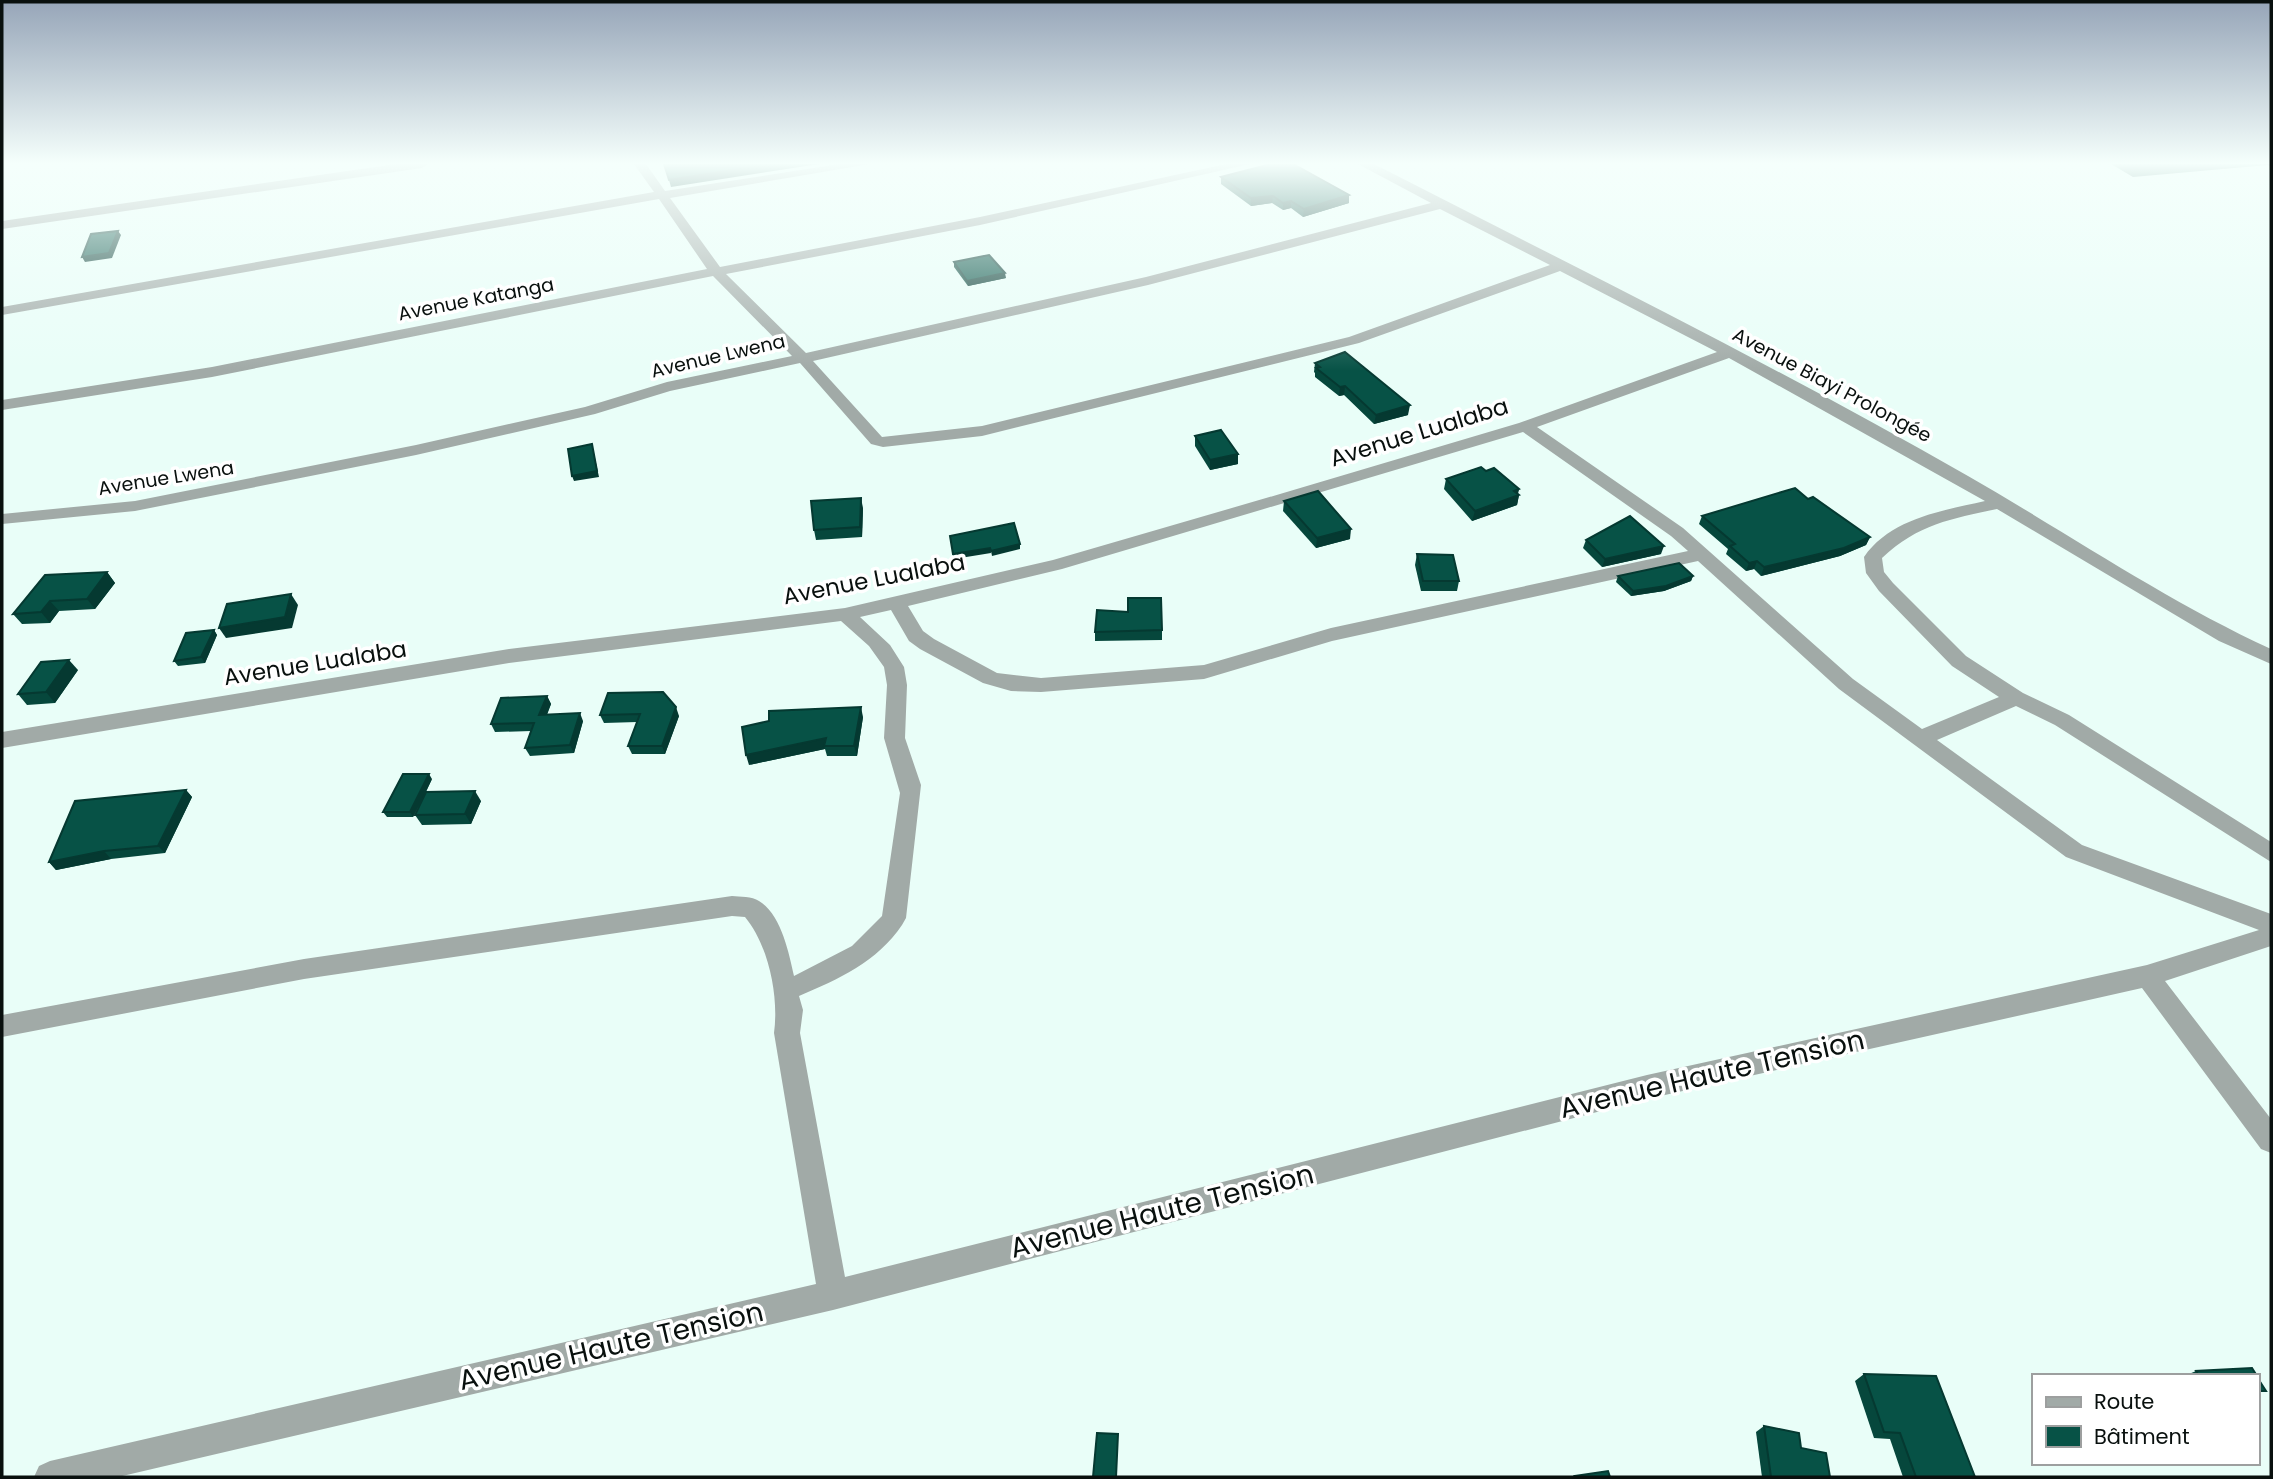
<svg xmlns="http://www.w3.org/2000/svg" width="2273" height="1479" viewBox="0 0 2273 1479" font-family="Poppins,sans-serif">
	<rect width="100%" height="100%" fill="#e9fef8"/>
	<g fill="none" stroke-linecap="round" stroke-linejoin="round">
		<g fill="#a1aaa7" fill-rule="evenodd">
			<polygon points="396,164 428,164 422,168 2,229 2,221"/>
			<path d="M634,164H646L665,191L839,164H870L670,198L720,267L980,217L1226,164H1250L980,225L726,274L806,353L1146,277L1431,203L1358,164H1374C1573,266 1774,365 1968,476C2069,534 2165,600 2271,649V664L2219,641L1997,509C1951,519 1918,524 1882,558L1884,572L1893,583L1966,656L2023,693L2069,715L2271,842V862L2055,725L2016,706L1937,740L2082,845L2271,914V946L2165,981L2271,1119V1153L2261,1149L2142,988L1647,1099L833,1310L118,1477H34L39,1466L50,1461L816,1284L774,1033C779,997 769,946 745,917L732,916L304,979L2,1037V1015L304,959L732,896C740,897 752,896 759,901C781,914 789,953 794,976L852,946L882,916L900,793L884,738L887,685L884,667L869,646L841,621L509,663L2,748V732L509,649L845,608L1053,560L1280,494L1519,423L1717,352L1560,271L1359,343L982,436L883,447L871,444L800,363L670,391L595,414L416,455L135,511L2,524V514L135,501L416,445L585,407L667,382L792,356L713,276L212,377L2,410V400L212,367L707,269L659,199L2,315V307L654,192ZM1440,209L1550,265L1349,337L982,426L882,437L813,361L1148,285ZM1729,358L1985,501C1942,511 1891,518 1864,557L1866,573L1879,591L1952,666L1999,697L1922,729L1853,679L1683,528L1537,427ZM1523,432L1671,536L1688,551L1331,628L1204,665L1041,678L997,673L934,639L923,631L908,606L1062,569ZM1698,561L1839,689L2066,857L2259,930L2147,965L1647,1075L845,1277L800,1033L803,1010L799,996C839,979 877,962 902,925L906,918L921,785L905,738L907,685L904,667L890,645L860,617L891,610L909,641L920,649L983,683L1011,691L1041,692L1204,679L1332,641Z"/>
		</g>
	</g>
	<g fill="#06473c">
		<polygon points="2111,164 2271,164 2271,167 2268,165 2133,177"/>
		<polygon points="1221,177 1349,195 1349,203 1303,217 1291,208 1283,210 1272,203 1251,206 1221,184"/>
		<polygon points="954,262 1006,278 968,286 954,267"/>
		<polygon points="1315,363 1408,415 1374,424 1344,395 1339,396 1315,377 1315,373 1314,372"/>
		<polygon points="1195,436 1238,464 1210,470 1195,446"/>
		<polygon points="1486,471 1519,489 1518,494 1519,495 1517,505 1472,521 1444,489 1446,479"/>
		<polygon points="1808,499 1870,537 1866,545 1840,556 1761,576 1754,569 1746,571 1726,554 1728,549 1699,524 1702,516"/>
		<polygon points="1284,501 1350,539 1316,548 1283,511"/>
		<polygon points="863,508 862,537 816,540 814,530"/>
		<polygon points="1586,540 1661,554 1602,567 1583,548"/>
		<polygon points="1417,554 1459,581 1457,591 1421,591 1415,565"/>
		<polygon points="107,572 115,583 95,609 59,611 50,623 22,624 13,614"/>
		<polygon points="1618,576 1693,576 1691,581 1664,591 1631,596 1616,582"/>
		<polygon points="214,630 217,635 205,663 178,666 174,661"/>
		<polygon points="1162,630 1162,640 1095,641 1095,632"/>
		<polygon points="78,670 55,703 27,705 18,694"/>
		<polygon points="608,693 679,716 665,754 632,754 628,746 637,722 604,723 600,715"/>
		<polygon points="547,696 551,704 547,715 583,721 574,753 530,756 525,748 531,731 495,732 491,724"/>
		<polygon points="863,717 857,756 827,756 825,749 749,765"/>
		<polygon points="432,779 426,792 481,801 471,824 422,825 415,815 424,796 413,817 387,817 383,812"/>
		<polygon points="186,790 192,797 165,853 111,859 56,870 49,862"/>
		<polygon points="2196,1371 2257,1376 2190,1376 2189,1374"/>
		<polygon points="1864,1374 1975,1477 1903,1477 1890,1439 1874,1438 1855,1381"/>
		<polygon points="1764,1426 1801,1448 1830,1477 1762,1477 1756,1432"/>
	</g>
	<g fill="#053931">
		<polygon points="771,164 819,164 671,187 669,180"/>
		<polygon points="1349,195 1349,203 1303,217 1304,209"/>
		<polygon points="1273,196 1272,203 1251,206 1251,198"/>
		<polygon points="1291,201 1291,208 1283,210 1283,203"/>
		<polygon points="118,231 121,235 112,258 85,262 82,257"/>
		<polygon points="1005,273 1006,278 968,286 967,281"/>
		<polygon points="1345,386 1344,395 1339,396 1340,387"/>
		<polygon points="1410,405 1408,415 1374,424 1376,415"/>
		<polygon points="592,444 599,477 574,481 572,476"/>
		<polygon points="1238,454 1238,464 1210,470 1210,460"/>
		<polygon points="1519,489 1517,495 1519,495 1517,505 1472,521 1475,511"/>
		<polygon points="861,498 863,508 862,537 860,527"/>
		<polygon points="1351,529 1350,539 1316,548 1317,538"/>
		<polygon points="1870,537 1866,545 1840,556 1761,576 1764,567"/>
		<polygon points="1020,544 1020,549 992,556 991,551"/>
		<polygon points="1664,546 1661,554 1602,567 1605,559"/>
		<polygon points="990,548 991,553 954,559 953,554"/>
		<polygon points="1757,561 1754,569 1746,571 1749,563"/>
		<polygon points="107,572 115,583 95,609 87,599"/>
		<polygon points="1693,576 1691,581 1664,591 1631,596 1633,591"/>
		<polygon points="291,594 298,605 292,628 226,638 219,628"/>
		<polygon points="50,601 59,611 50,623 41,612"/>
		<polygon points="214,630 217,635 205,663 201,657"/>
		<polygon points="69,660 78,670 55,703 46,692"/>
		<polygon points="547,696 551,704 543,723 539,715"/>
		<polygon points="676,707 679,716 665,754 662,746"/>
		<polygon points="861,707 863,717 857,756 854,746"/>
		<polygon points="580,713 583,721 574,753 570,745"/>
		<polygon points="826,738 824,746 825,749 749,765 746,755"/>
		<polygon points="429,774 432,779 413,817 410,812"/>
		<polygon points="186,790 192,797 165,853 158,846"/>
		<polygon points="475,791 481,801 471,824 465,814"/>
		<polygon points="104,851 111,859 56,870 49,862"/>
	</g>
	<g fill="#075246" stroke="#053931" stroke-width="2">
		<polygon points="664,164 771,164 669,180"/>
		<polygon points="1271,164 1293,164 1349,195 1304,209 1291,201 1283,203 1273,196 1251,198 1221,177"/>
		<polygon points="118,231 109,253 82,257 91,234"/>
		<polygon points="989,255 1005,273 967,281 954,262"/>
		<polygon points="1345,352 1410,405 1376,415 1345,386 1340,387 1316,368 1320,367 1315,363"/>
		<polygon points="1221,430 1238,454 1210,460 1195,436"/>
		<polygon points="592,444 597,471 572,476 568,449"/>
		<polygon points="1481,467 1486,471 1494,468 1519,489 1514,491 1519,495 1475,511 1446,479"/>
		<polygon points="1795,488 1808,499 1813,497 1870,537 1844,548 1764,567 1757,561 1749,563 1730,546 1735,544 1702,516"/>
		<polygon points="1318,491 1351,529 1317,538 1284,501"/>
		<polygon points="861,498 860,527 814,530 811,501"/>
		<polygon points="1630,516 1664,546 1605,559 1586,540"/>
		<polygon points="1014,523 1020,544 991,551 990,548 953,554 950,536"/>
		<polygon points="1417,554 1453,555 1459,581 1423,581"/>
		<polygon points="1679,563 1693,576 1666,586 1633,591 1618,576"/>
		<polygon points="107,572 87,599 50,601 41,612 13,614 45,575"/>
		<polygon points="291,594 285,617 219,628 227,604"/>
		<polygon points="1128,598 1161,598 1162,630 1095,632 1097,610 1128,612"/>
		<polygon points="214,630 201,657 174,661 186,633"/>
		<polygon points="69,660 46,692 18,694 41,662"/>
		<polygon points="663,692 676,707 662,746 628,746 640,714 600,715 608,693"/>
		<polygon points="547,696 539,715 580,713 570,745 525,748 534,723 491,724 501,698"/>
		<polygon points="861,707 854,746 824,746 826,738 746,755 742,727 769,721 769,711"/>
		<polygon points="403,774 429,774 410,812 383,812"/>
		<polygon points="186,790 158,846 104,851 49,862 75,801"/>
		<polygon points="475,791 465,814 415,815 426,792"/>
		<polygon points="2252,1368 2257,1376 2199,1376 2196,1371"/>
		<polygon points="1864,1374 1936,1376 1975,1477 1916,1477 1900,1433 1884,1432"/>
		<polygon points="2257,1377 2266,1391 2257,1391"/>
		<polygon points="1764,1426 1799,1433 1801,1448 1826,1453 1830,1477 1771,1477"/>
		<polygon points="1097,1433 1118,1434 1116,1477 1093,1477"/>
		<polygon points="1608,1471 1610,1477 1576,1477 1575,1476"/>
	</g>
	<linearGradient id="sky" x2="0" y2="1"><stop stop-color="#96a5b8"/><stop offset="0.44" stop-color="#f5fffc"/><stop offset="1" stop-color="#f5fffc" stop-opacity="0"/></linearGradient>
	<rect width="2273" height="371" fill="url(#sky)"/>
	<g text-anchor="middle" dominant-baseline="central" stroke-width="7" stroke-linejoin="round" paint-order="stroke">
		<g font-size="19" fill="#09100e" stroke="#fff">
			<text transform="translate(476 299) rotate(-11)">Avenue Katanga</text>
			<text transform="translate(718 356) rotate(-13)">Avenue Lwena</text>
			<text transform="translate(1832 385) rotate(28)">Avenue Biayi Prolongée</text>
			<text transform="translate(166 478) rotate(-9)">Avenue Lwena</text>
		</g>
		<g font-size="23" fill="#09100e" stroke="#fff">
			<text transform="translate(1419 432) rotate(-17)">Avenue Lualaba</text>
			<text transform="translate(874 579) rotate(-11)">Avenue Lualaba</text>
			<text transform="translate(315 663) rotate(-9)">Avenue Lualaba</text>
		</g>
		<g font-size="28" fill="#09100e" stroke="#fff">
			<text transform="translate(1712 1074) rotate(-13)">Avenue Haute Tension</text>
			<text transform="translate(1162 1211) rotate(-14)">Avenue Haute Tension</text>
			<text transform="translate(611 1346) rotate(-13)">Avenue Haute Tension</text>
		</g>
	</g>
	<rect width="2273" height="1479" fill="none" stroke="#09100e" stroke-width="7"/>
	<rect x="2032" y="1374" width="228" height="91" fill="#ffffff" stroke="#9d9f9f" stroke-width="2"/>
	<rect x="2046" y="1397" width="35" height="10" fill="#a1aaa7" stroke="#9d9f9f" stroke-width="2"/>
	<text x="2094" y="1409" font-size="21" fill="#09100e">Route</text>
	<rect x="2046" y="1426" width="35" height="21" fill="#075246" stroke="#9d9f9f" stroke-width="2"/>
	<text x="2094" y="1444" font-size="21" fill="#09100e">Bâtiment</text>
</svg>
